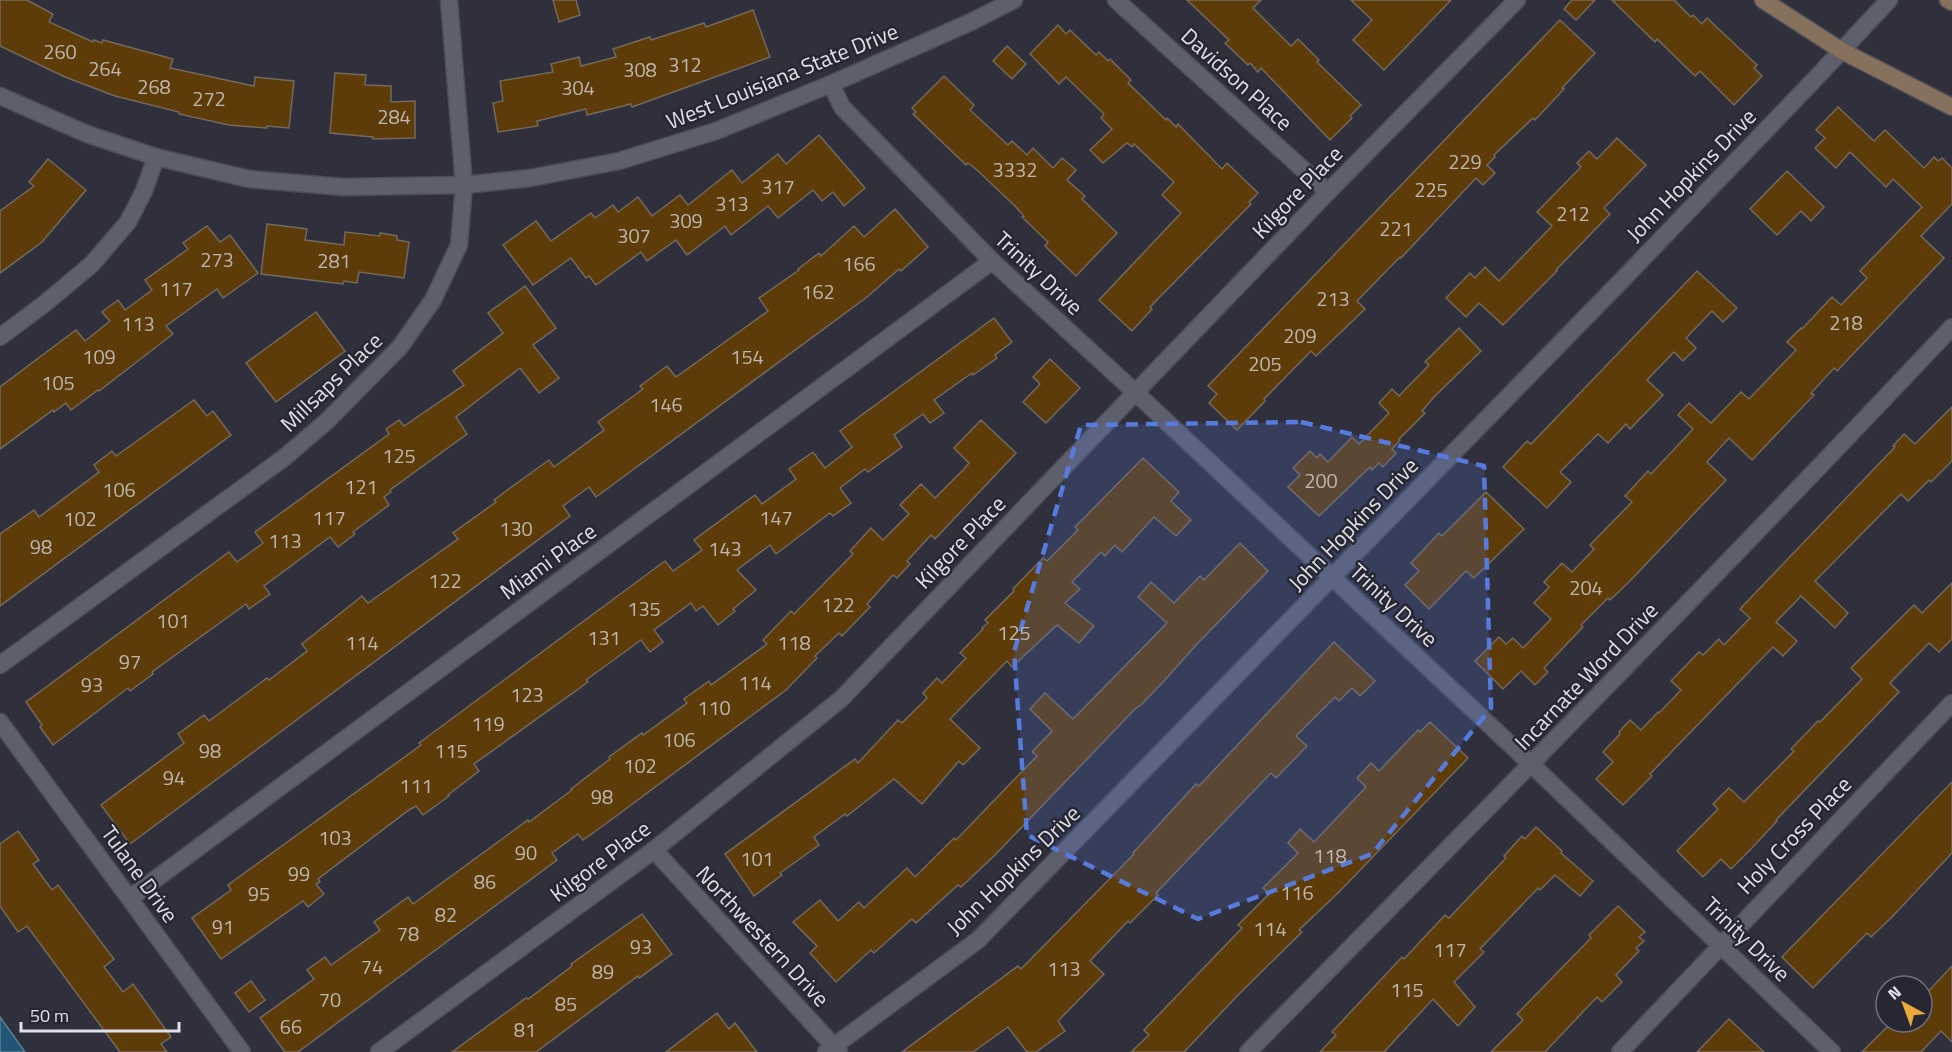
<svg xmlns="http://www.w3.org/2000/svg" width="1952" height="1052" viewBox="0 0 1952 1052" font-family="'Titillium Web',sans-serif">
	<rect width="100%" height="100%" fill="#30303d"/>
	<polygon fill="#205575" stroke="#597f98" stroke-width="1.5" points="0,1017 25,1052 0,1052"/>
	<g fill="#5d3c0a" stroke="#73695c" stroke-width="1.5">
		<polygon points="0,0 27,0 53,14 49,22 93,42 94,40 102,43 103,40 173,59 170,68 254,86 255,77 294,81 289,128 267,126 267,128 229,125 179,114 179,112 115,96 65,77 0,46"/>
		<polygon points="553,0 576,0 580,15 559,22"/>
		<polygon points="1187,0 1261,0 1253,8 1291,46 1298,39 1319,60 1317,62 1361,105 1350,116 1352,118 1330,140 1261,68 1258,72 1250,63 1248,65 1225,43 1229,40"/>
		<polygon points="1351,0 1451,0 1384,70 1353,40 1372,20"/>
		<polygon points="1572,0 1595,0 1576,20 1564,9"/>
		<polygon points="1612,0 1674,0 1691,17 1693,15 1702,24 1707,18 1757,65 1754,68 1762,76 1734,105 1700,71 1695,76 1657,39 1655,42"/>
		<polygon points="753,10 770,57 632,107 631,104 587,115 586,109 537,121 538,126 498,132 493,103 503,101 500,81 553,72 551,64 579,57 581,66 616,57 613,49 650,37 651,40 704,23 706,27"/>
		<polygon points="1560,20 1595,53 1562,88 1564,89 1535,120 1533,118 1494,155 1495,157 1487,165 1495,173 1483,185 1476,178 1401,258 1400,257 1357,301 1365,309 1316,356 1311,351 1264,399 1265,401 1237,430 1209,403 1217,394 1208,386"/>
		<polygon points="1058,25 1066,34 1070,30 1096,55 1099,52 1108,61 1110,59 1131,80 1128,83 1166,120 1167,118 1176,127 1178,124 1222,169 1227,163 1258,193 1249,202 1251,204 1150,307 1152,309 1132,331 1099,300 1181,213 1162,195 1174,182 1134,144 1132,147 1127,143 1103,163 1090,150 1112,129 1101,118 1104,114 1066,77 1059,84 1030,54"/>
		<polygon points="1007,46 1026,64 1012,79 993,61"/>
		<polygon points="335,73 366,75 365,85 391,86 391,102 415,101 415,138 373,139 373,137 330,133"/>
		<polygon points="944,76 974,105 970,110 1008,145 1012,141 1027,155 1033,148 1053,168 1062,158 1076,170 1067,180 1085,196 1082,199 1117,233 1076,276 1045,246 1048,242 1022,217 1024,216 1016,207 977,170 968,163 966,165 913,114 916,112 912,108"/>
		<polygon points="1838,107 1874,141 1885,130 1924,168 1934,157 1938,161 1942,158 1952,168 1952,204 1921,236 1944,258 1837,371 1834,368 1811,393 1814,395 1752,460 1729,438 1707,462 1726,480 1629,582 1610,600 1608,598 1581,625 1583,627 1544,668 1548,672 1535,685 1521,671 1503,689 1475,661 1499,637 1506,644 1513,638 1523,648 1551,619 1534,603 1549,587 1544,582 1562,563 1572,572 1594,549 1590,545 1632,502 1625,496 1648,471 1651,474 1693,429 1678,415 1689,403 1711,423 1741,392 1749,399 1796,350 1787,342 1801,328 1802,329 1832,297 1841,305 1867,278 1860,271 1922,207 1893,179 1886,187 1850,152 1836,168 1815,148 1825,138 1816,130"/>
		<polygon points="819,135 865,188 844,206 833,192 822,201 813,190 778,218 768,206 731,235 725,226 687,255 676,240 647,261 641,252 596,285 589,276 586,278 571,258 533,285 503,245 536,221 551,241 591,213 595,218 613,205 618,212 638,197 652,216 680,195 688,205 732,170 742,183 778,154 786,164"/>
		<polygon points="1617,138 1646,165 1604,208 1610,214 1556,270 1557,271 1503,325 1479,303 1466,317 1446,298 1470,273 1475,278 1485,267 1499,281 1552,226 1537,212 1581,167 1577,163 1589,151 1597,159"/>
		<polygon points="48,159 86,190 42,242 0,273 0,211 34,186 29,182"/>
		<polygon points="1787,171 1824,207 1811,221 1801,211 1777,235 1750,209"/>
		<polygon points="895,209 928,247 901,271 899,269 867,297 596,497 589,487 563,506 570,516 130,844 101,805 184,743 178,734 204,715 209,721 267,678 269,680 307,651 302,644 362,596 368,603 458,539 453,533 496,502 494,500 517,483 549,460 554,467 604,430 598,422 643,389 640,386 667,366 676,377 768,311 759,298 799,270 798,269 819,253 821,256 854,226 864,237"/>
		<polygon points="267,224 307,229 305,240 344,245 345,232 380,236 380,233 397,236 397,240 409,242 404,278 359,272 357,283 344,281 343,284 261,274"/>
		<polygon points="207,226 220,242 230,235 258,273 223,298 217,289 166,326 173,334 99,391 98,390 71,410 66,403 54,412 53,410 0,449 0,387 76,330 85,341 110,321 102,312 118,300 125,310 152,290 145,280 188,249 183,243"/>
		<polygon points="1697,271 1737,308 1723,322 1712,311 1686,338 1696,348 1683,361 1674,352 1647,380 1663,395 1630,429 1626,424 1608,443 1598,434 1560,472 1571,482 1547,508 1503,467 1527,441 1531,444"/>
		<polygon points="525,286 556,328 533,345 559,378 539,393 520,368 456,417 467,434 390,490 391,492 384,497 389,505 353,532 355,534 338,547 330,537 264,586 270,594 249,609 246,604 152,672 153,674 130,691 128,688 53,745 40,727 42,725 26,702 229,552 237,562 263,543 255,532 389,434 386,429 399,420 404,426 464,385 453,371 503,333 488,313"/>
		<polygon points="316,312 345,351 276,402 246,363"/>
		<polygon points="994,318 1012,342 995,355 997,358 973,375 972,373 934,400 944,413 930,423 923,414 894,435 902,447 868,472 865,469 840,488 851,503 833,516 830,513 776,554 770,545 737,570 756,590 733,609 735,611 718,625 703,606 696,611 691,603 654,630 663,642 650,652 641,640 586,680 588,682 474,764 479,771 448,795 449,796 423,815 416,806 409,810 318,879 320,882 316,884 324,894 308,907 303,901 221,959 192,918 231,890 228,885 421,745 419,743 665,561 673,571 702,550 694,540 755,495 762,504 796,479 789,469 813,452 825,468 852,447 840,431"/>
		<polygon points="1459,328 1481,351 1434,397 1422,411 1425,413 1399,439 1400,440 1392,449 1396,453 1383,467 1379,463 1372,470 1370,467 1319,516 1288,487 1300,475 1293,468 1310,451 1317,458 1320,454 1328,462 1352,437 1359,444 1389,413 1379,403 1392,389 1399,396 1429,365 1425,362"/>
		<polygon points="1050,359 1080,388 1046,423 1023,402 1040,384 1033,377"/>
		<polygon points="194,400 207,416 213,411 231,435 0,606 0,534 34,510 39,517 99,472 94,465 112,451 116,456"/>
		<polygon points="1952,407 1952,461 1931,482 1929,480 1908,501 1901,494 1815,581 1848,613 1835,628 1801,596 1776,622 1797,641 1783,656 1773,647 1650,774 1652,776 1623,805 1596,779 1613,762 1603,752 1620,734 1619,732 1630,720 1641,730 1658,712 1659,713 1681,690 1671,681 1699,652 1703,655 1719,639 1724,645 1750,618 1740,609 1895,447 1893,446 1904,434 1915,444"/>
		<polygon points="981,420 1016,453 935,539 931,535 907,561 910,564 897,578 893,575 867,604 870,607 842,636 839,633 815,656 817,658 786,690 600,828 583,840 578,834 552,853 557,860 298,1052 285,1052 260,1018 314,979 307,970 325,957 331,965 380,930 374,922 408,897 413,904 528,820 529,822 572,790 571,789 610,759 609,757 642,733 643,735 687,703 684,699 709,681 711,685 767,644 763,640 791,611 794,614 853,554 850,551 871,528 883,540 909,514 900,505 921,484 935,498 963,470 969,463 954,448"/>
		<polygon points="1143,458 1179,492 1171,501 1191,520 1176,536 1154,517 1122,552 1115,545 1105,556 1101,552 1072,582 1080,589 1065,603 1094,626 1079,643 1057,625 1012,667 1007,661 950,719 980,748 963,765 959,761 922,804 894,779 847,816 845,814 814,837 819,845 780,873 782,875 754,896 725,854 855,759 858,763 898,720 902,723 927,698 923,693 937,678 942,683 966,658 960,653 983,629 982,628 988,623 985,620 1014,591 1013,589 1043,558 1047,561 1078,530 1075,527"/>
		<polygon points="1486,492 1524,529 1474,578 1466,571 1429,609 1405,585 1419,571 1411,563 1439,533 1442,536"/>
		<polygon points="1240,543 1268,571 1197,644 1164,681 1142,704 1135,709 995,855 961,887 958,885 916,923 912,919 874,953 871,950 836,982 810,953 817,946 793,922 820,900 838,921 859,902 864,908 907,868 915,877 954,838 956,840 1037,756 1032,752 1052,731 1030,709 1045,693 1073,719 1167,623 1138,597 1151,582 1174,603 1200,576 1204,580"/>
		<polygon points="1952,583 1952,639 1939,652 1929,643 1890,683 1899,692 1776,820 1777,821 1750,850 1731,869 1721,859 1703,877 1677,851 1718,809 1713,804 1729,788 1744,802 1794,751 1791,749 1818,721 1820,722 1862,679 1851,668 1914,605 1922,613"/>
		<polygon points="1334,642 1375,681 1360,696 1352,688 1339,701 1335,697 1296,736 1307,746 1276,778 1271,773 1156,893 1158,895 1130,923 1128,921 1090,961 1104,974 1058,1021 1065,1031 1036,1052 1027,1052 1008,1027 973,1052 902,1052 1018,966 1021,969 1134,854 1133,853 1196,784 1199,786"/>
		<polygon points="1430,722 1468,758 1339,892 1299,930 1302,932 1239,994 1184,1052 1131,1052 1149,1035 1144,1030 1242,928 1238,925 1269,894 1263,888 1298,853 1288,843 1300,829 1314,842 1366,787 1357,778 1371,763 1379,771 1418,730 1420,732"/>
		<polygon points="1952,782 1952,853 1891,918 1871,937 1867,933 1813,988 1782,957"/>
		<polygon points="1536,827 1562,851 1561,853 1593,881 1580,896 1555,875 1540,890 1538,888 1480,949 1484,952 1454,982 1475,1007 1458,1026 1433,999 1384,1052 1320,1052 1336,1035 1332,1032 1402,957 1404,959 1445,915 1449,918 1506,858 1504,856 1522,836 1525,839"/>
		<polygon points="18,831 39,860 33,864 52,890 58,885 114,959 104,967 123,992 133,984 171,1037 161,1044 167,1052 120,1052 27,926 18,932 0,906 0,844"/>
		<polygon points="1618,906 1645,932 1639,937 1644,941 1636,948 1639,951 1616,975 1622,982 1602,1002 1597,997 1545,1052 1491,1052 1523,1020 1517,1014 1591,938 1589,935"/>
		<polygon points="642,914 672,954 639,978 638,976 536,1052 452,1052 526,998 528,999 572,966 571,964"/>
		<polygon points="1952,966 1952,1042 1941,1031 1921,1052 1862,1052 1892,1022 1922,1022 1922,998"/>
		<polygon points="251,981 265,1000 249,1012 235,993"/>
		<polygon points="717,1013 729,1029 735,1023 757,1052 666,1052"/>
		<polygon points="1729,1019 1764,1052 1697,1052"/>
	</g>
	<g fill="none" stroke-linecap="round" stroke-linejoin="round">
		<defs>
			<g id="minor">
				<polyline points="1116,0 1328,192"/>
				<polyline points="831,84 842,107 992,261 1136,393 1531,764 1832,1052"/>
				<polyline points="0,96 87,134 156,157 249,179 343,187 464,185 530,178 619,161 716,131 831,84 973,21 1014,0"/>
				<polyline points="0,337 43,305 92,264 128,222 144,191 156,157"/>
				<polyline points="0,665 285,457 327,421 400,347 433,300 459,245 464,185 449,0"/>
				<polyline points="0,722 242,1052"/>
				<polyline points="654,850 839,1052"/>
				<polyline points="130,898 992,261"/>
				<polyline points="379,1052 654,850 841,699 1328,192 1517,0"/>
				<polyline points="826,1052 978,940 1623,279 1814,80 1889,0"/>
				<path d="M1248,1052C1484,812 1721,572 1952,327"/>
				<polyline points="1620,1052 1952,703"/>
			</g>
			<g id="secondary">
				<polyline points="1763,0 1842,51 1952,107"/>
				<polyline points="1948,0 1952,2"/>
			</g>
		</defs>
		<use href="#minor" stroke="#4c4c57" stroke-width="19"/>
		<use href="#secondary" stroke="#4c4c57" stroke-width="19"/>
		<use href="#minor" stroke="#5e5f6d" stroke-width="16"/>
		<use href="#secondary" stroke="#86725c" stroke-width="16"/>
	</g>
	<path fill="#577add" fill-opacity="0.2" stroke="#577add" stroke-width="4.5" stroke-dasharray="12 8" stroke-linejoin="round" d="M1301,422L1484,466L1491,708L1372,854L1198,919L1027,835L1014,652L1081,425Z"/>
	<g text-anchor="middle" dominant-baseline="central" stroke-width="5" stroke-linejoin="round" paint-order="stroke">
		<g font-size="20" fill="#beb7b0">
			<text x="60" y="51">260</text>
			<text x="685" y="64">312</text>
			<text x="105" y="68">264</text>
			<text x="640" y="69">308</text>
			<text x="154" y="86">268</text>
			<text x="578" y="87">304</text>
			<text x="209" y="98">272</text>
			<text x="394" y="116">284</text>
			<text x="1465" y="161">229</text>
			<text x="1015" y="169">3332</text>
			<text x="778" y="186">317</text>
			<text x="1431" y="189">225</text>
			<text x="732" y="203">313</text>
			<text x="1573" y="213">212</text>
			<text x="686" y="220">309</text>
			<text x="1396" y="228">221</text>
			<text x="634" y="235">307</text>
			<text x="217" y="259">273</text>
			<text x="334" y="260">281</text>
			<text x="859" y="263">166</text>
			<text x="176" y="288">117</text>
			<text x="818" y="291">162</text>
			<text x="1333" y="298">213</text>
			<text x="1846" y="322">218</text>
			<text x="138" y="323">113</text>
			<text x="1300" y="335">209</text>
			<text x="99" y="356">109</text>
			<text x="747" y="356">154</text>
			<text x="1265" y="363">205</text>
			<text x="58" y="382">105</text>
			<text x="666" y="404">146</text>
			<text x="399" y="455">125</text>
			<text x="1321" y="480">200</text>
			<text x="361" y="486">121</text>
			<text x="119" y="489">106</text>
			<text x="329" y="517">117</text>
			<text x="776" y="517">147</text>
			<text x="80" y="518">102</text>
			<text x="516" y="528">130</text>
			<text x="285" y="540">113</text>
			<text x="41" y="546">98</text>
			<text x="725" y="548">143</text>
			<text x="445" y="580">122</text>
			<text x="1586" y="587">204</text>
			<text x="838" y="604">122</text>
			<text x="644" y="608">135</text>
			<text x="173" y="620">101</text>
			<text x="1014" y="632">125</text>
			<text x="604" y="637">131</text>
			<text x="362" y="642">114</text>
			<text x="794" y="642">118</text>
			<text x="130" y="661">97</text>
			<text x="755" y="682">114</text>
			<text x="92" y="684">93</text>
			<text x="527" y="694">123</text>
			<text x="714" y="707">110</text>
			<text x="488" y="723">119</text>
			<text x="679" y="739">106</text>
			<text x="210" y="750">98</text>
			<text x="451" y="750">115</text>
			<text x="640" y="765">102</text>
			<text x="174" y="777">94</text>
			<text x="416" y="785">111</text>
			<text x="602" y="796">98</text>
			<text x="335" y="837">103</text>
			<text x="526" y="852">90</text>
			<text x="1330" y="855">118</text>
			<text x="757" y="858">101</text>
			<text x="299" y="873">99</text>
			<text x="485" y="881">86</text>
			<text x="1297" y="892">116</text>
			<text x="259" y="893">95</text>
			<text x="446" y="914">82</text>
			<text x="223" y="926">91</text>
			<text x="1270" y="928">114</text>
			<text x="408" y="933">78</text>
			<text x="641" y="946">93</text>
			<text x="1450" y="949">117</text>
			<text x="372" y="966">74</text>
			<text x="1064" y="968">113</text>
			<text x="603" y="971">89</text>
			<text x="1407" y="989">115</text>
			<text x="330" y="999">70</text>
			<text x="566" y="1003">85</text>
			<text x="291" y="1026">66</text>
			<text x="525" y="1029">81</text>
		</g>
		<g font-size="22" fill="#dfe0e8" stroke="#262733">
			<text transform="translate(782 76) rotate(-22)">West Louisiana State Drive</text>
			<text transform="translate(1237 79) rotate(42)">Davidson Place</text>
			<text transform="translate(1691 175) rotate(-46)">John Hopkins Drive</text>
			<text transform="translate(1297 192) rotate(-46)">Kilgore Place</text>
			<text transform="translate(1039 273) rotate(43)">Trinity Drive</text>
			<text transform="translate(331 382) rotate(-44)">Millsaps Place</text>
			<text transform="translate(1353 524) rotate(-46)">John Hopkins Drive</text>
			<text transform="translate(960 542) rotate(-46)">Kilgore Place</text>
			<text transform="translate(548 561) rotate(-36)">Miami Place</text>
			<text transform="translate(1394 605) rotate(43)">Trinity Drive</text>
			<text transform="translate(1586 676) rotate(-46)">Incarnate Word Drive</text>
			<text transform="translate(1794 835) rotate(-46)">Holy Cross Place</text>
			<text transform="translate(600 861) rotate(-37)">Kilgore Place</text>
			<text transform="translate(1013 870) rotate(-44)">John Hopkins Drive</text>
			<text transform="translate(140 874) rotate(54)">Tulane Drive</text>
			<text transform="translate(763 936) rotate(47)">Northwestern Drive</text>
			<text transform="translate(1747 939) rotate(44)">Trinity Drive</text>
		</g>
	</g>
	<g transform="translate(1904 1004) rotate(319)"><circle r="28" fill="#262733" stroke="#70717b" stroke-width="1.5"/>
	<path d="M0-4.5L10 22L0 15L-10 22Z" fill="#eba93a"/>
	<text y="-9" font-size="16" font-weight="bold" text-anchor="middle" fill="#dfe0e8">N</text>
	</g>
	<path d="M21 1022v9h158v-9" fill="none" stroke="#dfe0e8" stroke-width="3"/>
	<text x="30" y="1022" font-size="18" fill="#dfe0e8" stroke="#262733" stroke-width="4.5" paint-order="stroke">50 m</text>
</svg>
